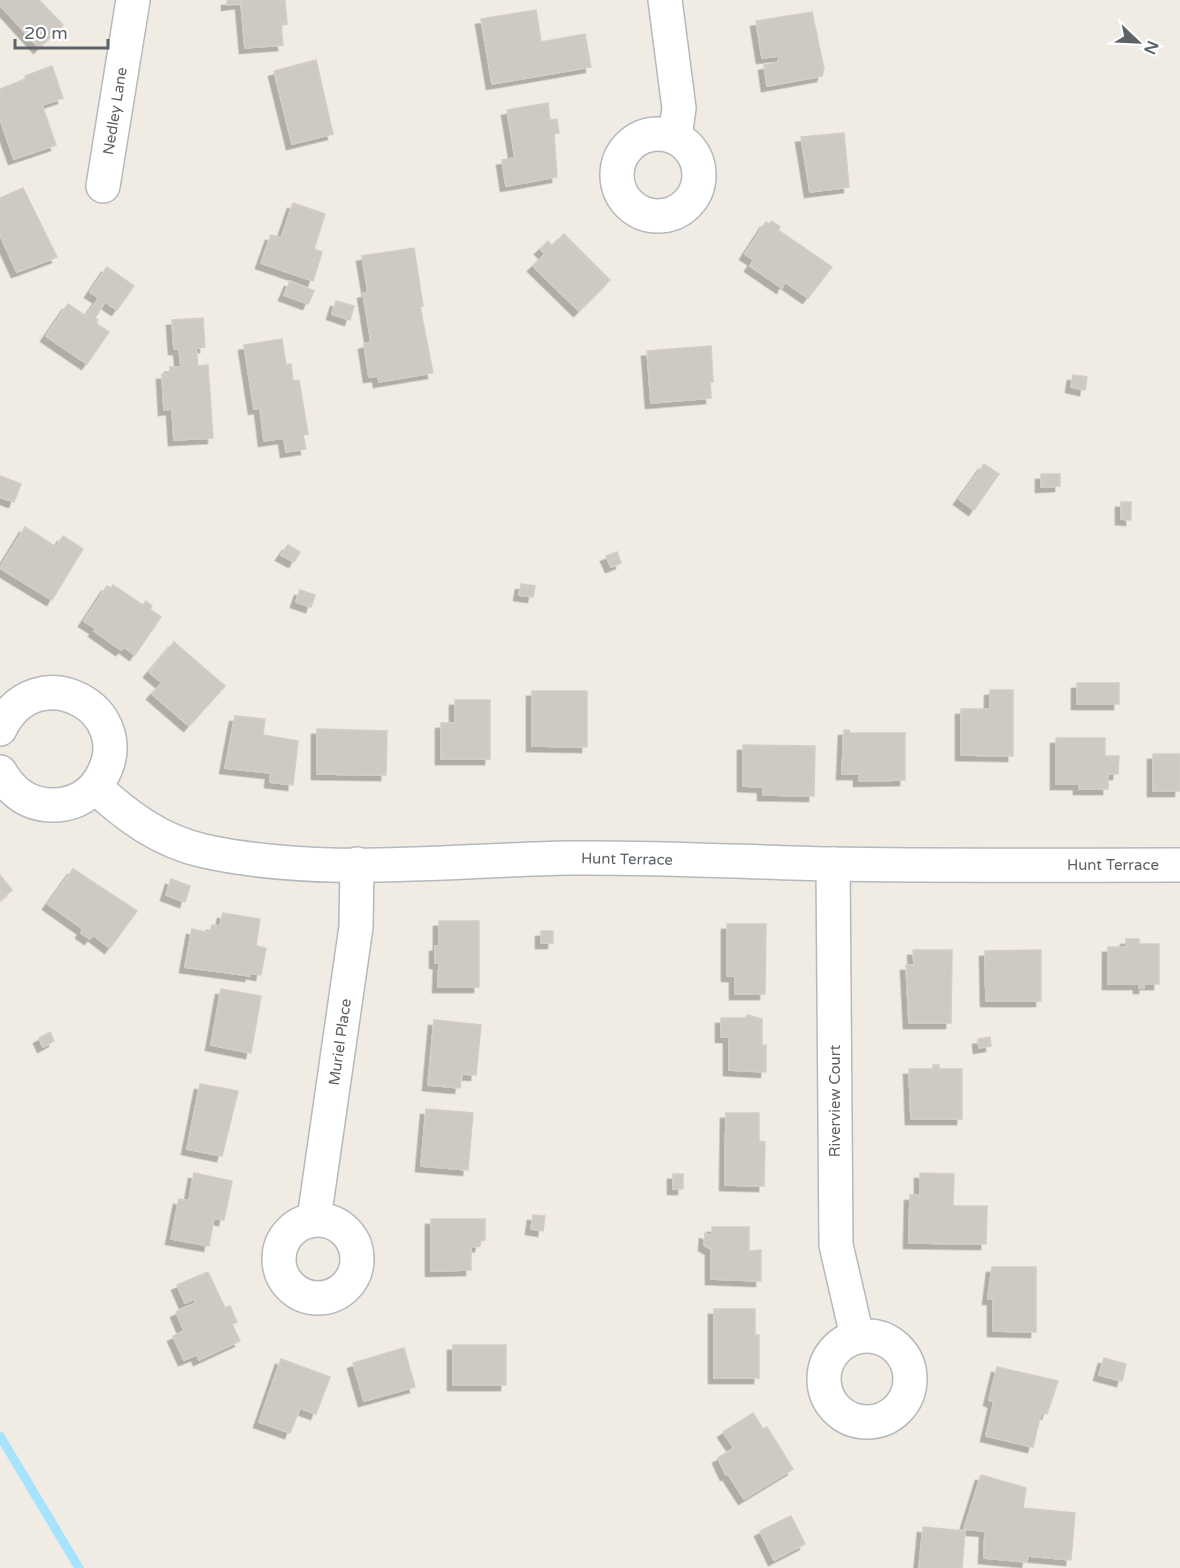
<svg xmlns="http://www.w3.org/2000/svg" width="1180" height="1568" viewBox="0 0 1180 1568" font-family="'Varela Round',sans-serif">
	<defs>
		<filter id="shadow"><feDropShadow dx="-5.5" dy="5.5" stdDeviation="0" flood-color="#0004"/></filter>
	</defs>
	<rect width="100%" height="100%" fill="#f0ece4"/>
	<g fill="none" stroke-linecap="round" stroke-linejoin="round">
		<polyline stroke="#a5e3ff" stroke-width="9" points="0,1436 79,1568"/>
	</g>
	<g fill="#cdc9c3" stroke="#d5cdc2" stroke-width="1.5" filter="url(#shadow)">
		<polygon points="0,0 39,0 63,25 39,48 0,5"/>
		<polygon points="227,0 285,0 287,24 281,25 283,45 245,48 241,3 227,5"/>
		<polygon points="536,10 541,42 585,34 591,67 492,84 481,19"/>
		<polygon points="812,12 824,69 822,76 767,86 764,65 779,62 778,56 762,58 756,21"/>
		<polygon points="316,60 333,134 292,144 274,71"/>
		<polygon points="52,66 63,98 42,105 56,145 14,159 0,119 0,89 26,79 25,76"/>
		<polygon points="548,103 550,120 557,119 559,133 554,134 557,177 506,186 502,160 515,158 507,110"/>
		<polygon points="844,133 849,187 810,192 801,137"/>
		<polygon points="23,188 57,257 17,272 0,235 0,198"/>
		<polygon points="293,203 325,214 314,249 322,252 313,281 261,263 271,235 281,238"/>
		<polygon points="772,221 780,227 778,230 832,267 808,298 785,282 782,288 750,266 754,260 745,254 766,222 770,224"/>
		<polygon points="564,234 610,280 579,311 533,266 545,254 540,249 548,241 552,246"/>
		<polygon points="414,248 423,306 420,307 433,373 379,382 378,376 369,377 364,344 371,342 363,293 368,292 362,256"/>
		<polygon points="107,267 134,286 117,310 105,302 95,318 98,320 96,323 109,332 87,364 46,336 68,304 86,316 99,298 90,292"/>
		<polygon points="290,281 314,291 308,304 284,295"/>
		<polygon points="336,301 354,306 350,320 332,314"/>
		<polygon points="203,318 205,347 196,348 198,366 208,365 213,438 174,440 172,409 164,410 162,374 170,374 170,367 181,367 179,349 174,349 172,320"/>
		<polygon points="282,339 286,365 291,364 293,381 299,380 308,434 303,435 306,449 286,452 284,438 264,441 260,408 254,409 244,345"/>
		<polygon points="711,346 713,382 710,382 711,398 651,403 647,351"/>
		<polygon points="1073,375 1087,377 1085,390 1071,387"/>
		<polygon points="984,464 999,474 974,510 959,499"/>
		<polygon points="1041,474 1060,474 1060,486 1041,487"/>
		<polygon points="0,476 21,484 14,502 0,497"/>
		<polygon points="1121,502 1131,502 1131,520 1121,519"/>
		<polygon points="25,527 56,547 63,536 83,549 52,600 0,568"/>
		<polygon points="288,545 300,552 294,562 281,555"/>
		<polygon points="617,552 621,563 611,567 606,556"/>
		<polygon points="521,584 535,586 533,597 519,595"/>
		<polygon points="113,585 143,605 146,601 152,606 150,609 161,617 135,655 124,647 121,650 94,631 96,629 84,621 107,586 111,588"/>
		<polygon points="300,590 315,595 311,607 296,602"/>
		<polygon points="174,642 225,686 189,726 152,694 162,683 149,672"/>
		<rect x="1077" y="683" width="42" height="21"/>
		<polygon points="990,690 1013,690 1013,756 961,755 961,709 990,709"/>
		<polygon points="532,691 587,691 587,747 532,746"/>
		<polygon points="455,700 490,700 490,759 441,759 441,723 455,723"/>
		<polygon points="235,716 265,719 263,735 298,741 293,785 270,782 271,773 225,768"/>
		<polygon points="317,729 387,731 386,775 317,774"/>
		<polygon points="844,730 849,730 850,733 905,733 905,780 859,781 859,774 842,774"/>
		<polygon points="1056,738 1105,738 1105,756 1119,756 1118,774 1108,774 1108,789 1079,789 1079,784 1056,784"/>
		<polygon points="743,745 815,746 814,796 763,795 763,787 743,786"/>
		<rect x="1153" y="754" width="27" height="37"/>
		<polygon points="73,869 137,911 110,948 93,935 90,939 81,933 83,929 48,904"/>
		<polygon points="0,875 12,890 0,900"/>
		<polygon points="171,879 190,886 185,902 166,895"/>
		<polygon points="223,913 260,919 256,946 266,948 261,975 251,973 250,976 185,967 192,929 210,933 212,925 220,926"/>
		<polygon points="439,921 479,921 479,987 438,987 439,963 435,963 435,946 439,946"/>
		<polygon points="727,924 766,924 765,994 735,994 735,976 727,976"/>
		<rect x="541" y="931" width="12" height="12"/>
		<polygon points="1126,939 1139,939 1139,944 1159,944 1159,984 1144,984 1144,988 1139,988 1139,984 1108,984 1108,947 1126,947"/>
		<polygon points="913,950 952,950 951,1023 909,1023 906,965 914,965"/>
		<polygon points="1041,950 1041,1001 986,1001 985,951"/>
		<polygon points="221,989 261,996 251,1053 211,1045"/>
		<polygon points="747,1015 762,1019 762,1046 766,1045 766,1072 729,1070 729,1037 721,1037 721,1018 746,1018"/>
		<polygon points="434,1020 481,1025 476,1075 462,1074 460,1088 428,1085"/>
		<polygon points="50,1032 54,1041 43,1047 39,1038"/>
		<polygon points="990,1037 991,1046 979,1048 978,1039"/>
		<polygon points="933,1065 939,1065 939,1069 962,1069 962,1119 911,1119 909,1069 933,1069"/>
		<polygon points="200,1084 238,1091 222,1156 187,1149"/>
		<polygon points="426,1109 473,1113 468,1170 421,1166"/>
		<polygon points="726,1113 759,1113 759,1141 765,1142 764,1186 725,1185"/>
		<polygon points="194,1173 232,1181 224,1220 214,1218 209,1246 171,1239 179,1199 189,1201"/>
		<polygon points="920,1173 954,1174 953,1206 987,1206 986,1244 909,1243 910,1195 920,1195"/>
		<rect x="673" y="1174" width="10" height="15"/>
		<polygon points="533,1215 545,1216 543,1231 531,1229"/>
		<polygon points="431,1219 485,1219 485,1240 481,1241 480,1246 471,1247 471,1270 431,1271"/>
		<polygon points="712,1227 749,1227 749,1251 761,1250 761,1281 711,1279 711,1249 704,1245 705,1233 712,1236"/>
		<polygon points="992,1267 1036,1267 1036,1332 993,1331 993,1299 988,1299"/>
		<polygon points="208,1272 225,1308 230,1306 237,1322 232,1324 240,1341 199,1360 197,1355 184,1360 173,1336 184,1331 176,1312 196,1303 194,1299 185,1303 177,1285"/>
		<polygon points="714,1309 755,1309 755,1335 759,1335 759,1378 714,1378"/>
		<rect x="453" y="1345" width="53" height="40"/>
		<polygon points="404,1348 415,1387 364,1401 353,1363"/>
		<polygon points="1104,1358 1126,1364 1122,1381 1099,1375"/>
		<polygon points="281,1359 330,1377 316,1414 300,1408 290,1433 259,1422"/>
		<polygon points="997,1367 1058,1381 1047,1414 1041,1413 1033,1447 986,1436 994,1402 989,1400"/>
		<polygon points="753,1413 763,1429 767,1427 793,1469 744,1499 728,1474 726,1475 718,1458 734,1448 723,1432"/>
		<polygon points="981,1475 1026,1488 1023,1508 1075,1513 1071,1560 1028,1556 1027,1562 984,1558 985,1531 964,1529"/>
		<polygon points="791,1516 805,1544 774,1560 760,1531"/>
		<polygon points="923,1527 965,1531 962,1568 919,1568"/>
	</g>
	<g fill="none" stroke-linecap="round" stroke-linejoin="round">
		<defs>
			<g id="street">
				<polyline points="665,0 679,108 675,137"/>
				<circle cx="658" cy="175" r="41"/>
				<polyline points="103,186 133,0"/>
				<path d="M0,729C36,653 141,710 101,778C91,795 75,804 56,805C30,806 13,794 0,772"/>
				<path d="M95,787C128,817 160,841 204,851C322,877 449,860 569,858C656,857 743,862 830,864C947,866 1063,865 1180,865"/>
				<polyline points="833,864 836,1245 857,1336"/>
				<polyline points="314,1219 356,927 357,864"/>
				<circle cx="318" cy="1259" r="39"/>
				<circle cx="867" cy="1379" r="43"/>
			</g>
		</defs>
		<use href="#street" stroke="#b5b8bc" stroke-width="36"/>
		<use href="#street" stroke="#fff" stroke-width="33"/>
	</g>
	<g text-anchor="middle" dominant-baseline="central" stroke-width="6" stroke-linejoin="round" paint-order="stroke">
		<g font-size="15" fill="#5c6266" stroke="#fff">
			<text transform="translate(115 111) rotate(-81)">Nedley Lane</text>
			<text transform="translate(627 859) rotate(1)">Hunt Terrace</text>
			<text x="1113" y="865">Hunt Terrace</text>
			<text transform="translate(340 1042) rotate(-82)">Muriel Place</text>
			<text transform="translate(835 1101) rotate(-90)">Riverview Court</text>
		</g>
	</g>
	<g transform="translate(1138 42) rotate(113)" stroke="#ffffff" stroke-width="4.5" paint-order="stroke">
	<path d="M0-4.5L10 22L0 15L-10 22Z" fill="#5c6266"/>
	<text y="-9" font-size="16" font-weight="bold" text-anchor="middle" fill="#5c6266">N</text>
	</g>
	<path d="M15 39v9h93v-9" fill="none" stroke="#5c6266" stroke-width="3"/>
	<text x="24" y="39" font-size="18" fill="#5c6266" stroke="#ffffff" stroke-width="4.5" paint-order="stroke">20 m</text>
</svg>
